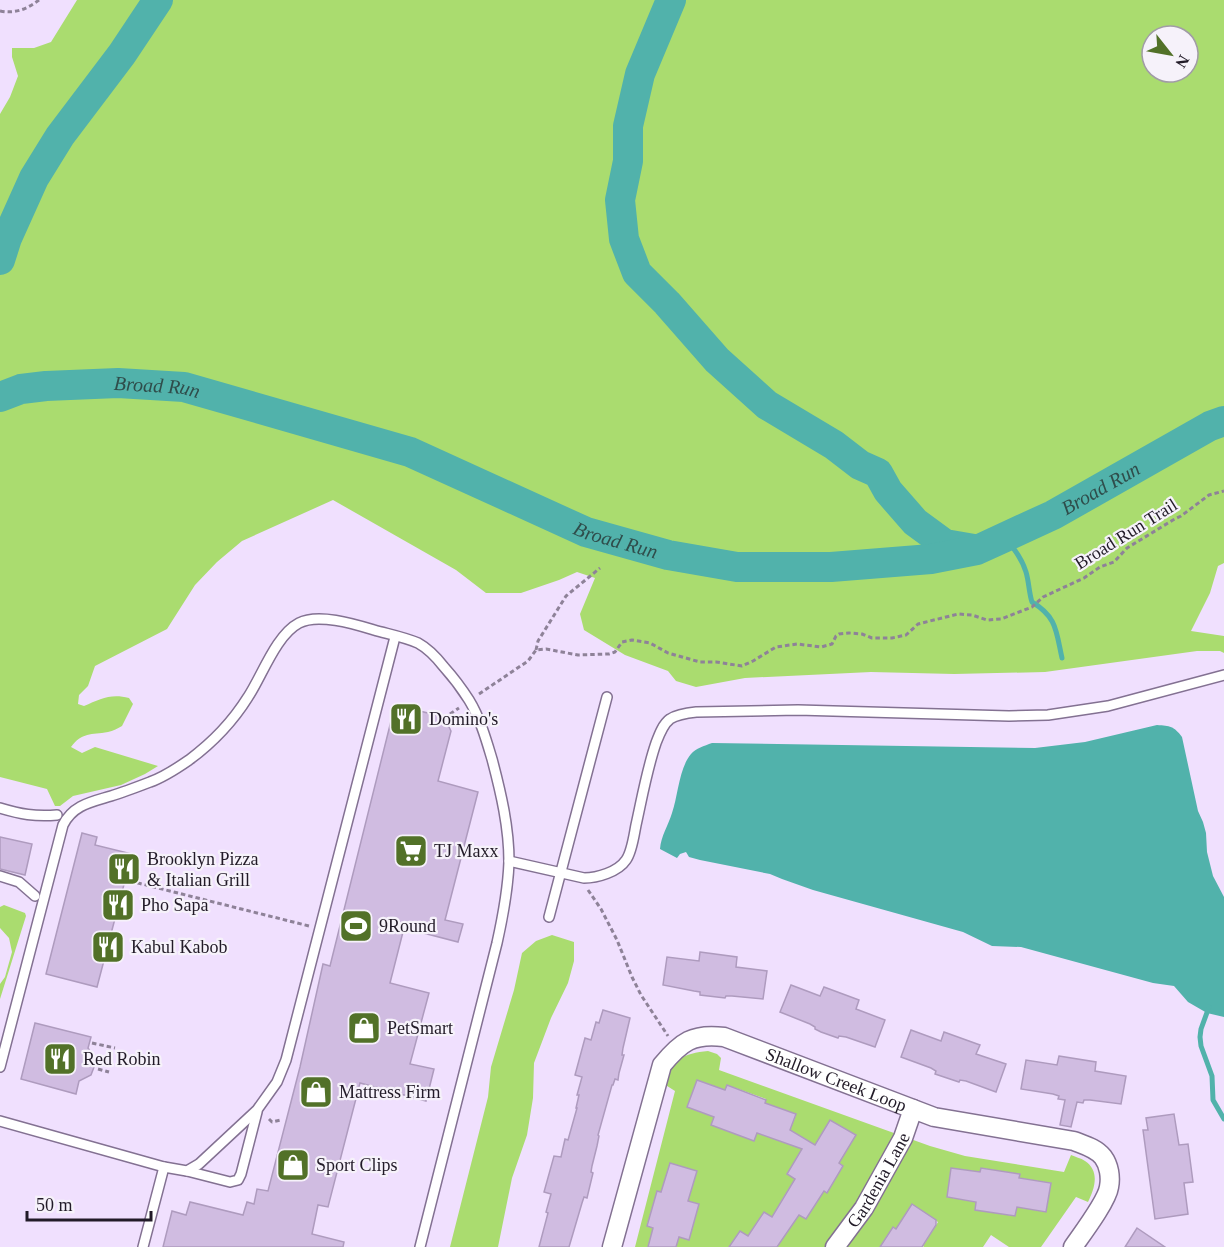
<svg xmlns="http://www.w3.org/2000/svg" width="1224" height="1247" viewBox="0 0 1224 1247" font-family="Georgia,serif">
	<rect width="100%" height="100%" fill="#f0e0fe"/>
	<g fill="#aadc6f" fill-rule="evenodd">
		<path d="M77,0H1224V563L1218,566L1210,593L1191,631L1224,636V653L1220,651H1197L1045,672L954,674L871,672L745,678L696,687L676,681L668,671L625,655L584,630L580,614L595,578L577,572L559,580L521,593H486L456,570L333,500L242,541L217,562L195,585L167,629L95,666L88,686L79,695L78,704L84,706C100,699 111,693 129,698L133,704L122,726C118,728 113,731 108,732C91,735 82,732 71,747L82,753L95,747L158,766L145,774L121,785L73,796L60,806H55L47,789L0,777V114L10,97L18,76L12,57V48H34L51,42ZM1152,36H1188V72H1152Z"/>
		<polygon points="4,905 25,913 26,916 0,999 0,984 5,977 12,952 9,938 0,928 0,907"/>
		<polygon points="552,935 574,942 574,961 568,983 551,1018 534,1063 533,1098 527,1135 512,1178 498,1247 450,1247 488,1097 491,1067 514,990 522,953 536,941"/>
		<path d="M708,1051L717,1054L721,1058L719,1070L930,1146L965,1156L1064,1172L1071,1155C1075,1157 1081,1158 1085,1161C1100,1171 1095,1188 1088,1202L1076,1197L1041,1247H1009L991,1235L983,1247H924L923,1246L938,1222L912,1205L896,1229L893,1228L880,1247H777L789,1229L764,1212L748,1236L729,1247H676L679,1237L689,1240L699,1204L688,1201L697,1171L661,1192L657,1191L647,1225L653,1228L648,1247H635L675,1091L664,1084C670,1060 684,1053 708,1051ZM697,1080L725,1090L727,1085L766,1099L765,1103L796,1115L785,1143L687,1107ZM807,1141L815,1145L843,1166L827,1192L824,1191L806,1219L780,1203L795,1179ZM951,1168L980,1172L981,1168L1019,1174V1178L1051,1183L1046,1212L1017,1207L1015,1216L975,1210L976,1202L947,1197Z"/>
	</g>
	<path fill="#51b2ab" d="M1157,725C1170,726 1174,726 1182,737L1198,811L1203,822L1206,833L1207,852L1213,876L1224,897V1017L1207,1013L1188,1002L1174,986L1153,983L1021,947L992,946L963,932L813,890L782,879L770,874L700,860L689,857L686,852L680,854L677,858L660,849C661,836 668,826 672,813C678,796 679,768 691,754C696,748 704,746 712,743L1035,748L1085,742Z"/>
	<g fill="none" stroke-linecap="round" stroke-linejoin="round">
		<g stroke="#51b2ab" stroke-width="5">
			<path d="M1005,538C1014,548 1022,559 1026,572C1029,582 1029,593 1032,602C1057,617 1056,631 1062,658"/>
			<polyline points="1209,1007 1201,1029 1200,1037 1201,1046 1212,1076 1213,1100 1224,1119"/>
		</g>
		<g stroke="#51b2ab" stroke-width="30">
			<polyline points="671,0 640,74 628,126 628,161 620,200 624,239 637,273 667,303 717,360 767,405 834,445 860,465 878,473 888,491 915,522 945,544 974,549"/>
			<polyline points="0,260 7,238 34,178 60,136 122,54 158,0"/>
			<path id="s1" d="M0,397L21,389L46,386L118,383L184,387L410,452L586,532L668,555L737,567H831L931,559L977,550L1053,515L1210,426L1224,421"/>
		</g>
	</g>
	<g fill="#d0bce1" stroke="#ae9bbe" stroke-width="1.5">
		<polygon points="395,705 444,717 451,731 438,781 478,792 445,920 463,924 458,942 404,928 390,983 429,993 410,1064 434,1069 426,1101 360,1083 328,1207 318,1205 312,1234 344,1242 343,1247 163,1247 172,1211 186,1215 190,1202 243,1215 247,1202 254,1204 257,1189 268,1191 300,1067 323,964 330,966"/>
		<polygon points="82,833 97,837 95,845 132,854 97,987 46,974"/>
		<polygon points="0,837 32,844 25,875 0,869"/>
		<polygon points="700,952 737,957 736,967 767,971 763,999 732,996 726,996 725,998 700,995 700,992 694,991 663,985 667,957 699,961"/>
		<polygon points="791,985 820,996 824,987 859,1000 856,1009 885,1020 875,1047 846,1037 839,1036 838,1038 821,1032 815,1029 815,1027 810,1024 780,1012"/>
		<polygon points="603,1010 630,1018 623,1048 622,1055 624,1055 619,1073 618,1080 615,1079 613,1085 612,1085 598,1135 599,1136 597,1146 592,1166 591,1172 593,1173 587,1198 584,1197 582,1203 569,1247 539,1247 548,1213 546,1212 551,1194 544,1192 554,1156 561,1157 565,1139 568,1140 577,1108 576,1108 579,1095 577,1095 582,1077 575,1075 585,1038 591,1040 596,1022 599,1023"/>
		<polygon points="35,1023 91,1037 88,1048 94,1057 94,1067 91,1075 79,1081 76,1094 21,1079"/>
		<polygon points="911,1030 941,1041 944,1032 980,1045 976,1054 1006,1064 996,1092 966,1081 960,1080 959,1082 935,1074 936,1071 931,1068 901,1057"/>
		<polygon points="1059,1056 1096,1062 1095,1071 1126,1076 1121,1104 1090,1100 1084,1100 1083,1103 1077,1102 1071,1127 1060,1125 1065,1100 1058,1099 1059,1096 1053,1094 1021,1089 1026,1060 1057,1065"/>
		<polygon points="697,1080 725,1090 727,1085 766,1100 765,1103 796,1114 790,1130 815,1145 830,1120 856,1135 839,1163 843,1166 827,1193 824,1191 806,1219 799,1215 777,1247 729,1247 740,1231 748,1236 764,1212 772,1217 795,1179 787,1174 802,1149 757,1133 754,1141 711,1125 714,1117 687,1107"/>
		<polygon points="1174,1114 1179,1145 1188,1144 1193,1182 1184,1183 1188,1214 1155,1219 1143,1130 1148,1130 1146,1118"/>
		<polygon points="670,1163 697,1171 688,1201 699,1204 689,1240 679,1237 676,1247 648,1247 653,1228 647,1226 657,1191 661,1192"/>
		<polygon points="951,1168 980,1172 981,1168 1020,1174 1019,1178 1051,1183 1046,1212 1017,1207 1015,1216 975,1210 976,1202 947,1197"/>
		<polygon points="912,1204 936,1220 936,1225 922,1247 880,1247 893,1227 896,1229"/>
		<polygon points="1137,1228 1165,1247 1125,1247"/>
	</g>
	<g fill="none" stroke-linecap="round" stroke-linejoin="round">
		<defs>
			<g id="service">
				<path d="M0,808C20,814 35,817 57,815"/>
				<path d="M509,861L584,878C597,878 618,872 626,860C632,852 634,835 636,825C642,798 647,769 656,743C659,735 663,724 670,719C678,714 688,713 697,712L798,710L1009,716L1048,715L1108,706L1224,675"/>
				<polyline points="0,876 19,882 35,896"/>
				<polyline points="549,917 607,697"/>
				<path d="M0,1067L63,825C73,805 91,802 111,796C124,792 137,787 150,782C164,777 176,769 189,760C212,743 233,721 248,697C262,676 276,635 299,623C318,613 354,624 374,630C388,634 404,637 418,643C429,649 437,658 444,667C453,677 462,689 469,700C480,718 486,739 492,759C501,793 509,827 509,862C508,890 503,916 497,943L420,1247"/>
				<polyline points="0,1121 164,1167 187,1171 199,1164 257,1110 277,1082 286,1060 395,637"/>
				<polyline points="187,1171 230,1182 238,1180 241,1174 257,1112"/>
				<polyline points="143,1247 164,1167"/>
			</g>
			<g id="minor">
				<path id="s2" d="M612,1247L662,1065C681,1042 693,1033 724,1037L934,1117L1074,1141C1084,1145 1096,1148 1103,1157C1109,1165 1111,1177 1109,1187C1107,1201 1082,1234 1073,1247"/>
				<path id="s3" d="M835,1247L864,1208L903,1138L913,1109"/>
			</g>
		</defs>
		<use href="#service" stroke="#837192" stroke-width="12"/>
		<use href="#minor" stroke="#837192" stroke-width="21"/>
		<g stroke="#8e8298" stroke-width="3" stroke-dasharray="4.5 3" stroke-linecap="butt">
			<path d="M0,11C15,14 27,9 39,0"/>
			<polyline points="536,650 538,641 566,596 600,568"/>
			<polyline points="479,694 528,661 536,650 546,649 578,655 609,654 615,652 622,642 632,640 650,643 668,653 700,662 716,662 742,666 753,661 776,647 797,644 821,647 832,644 836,636 839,634 849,633 862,634 872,638 892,638 906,635 918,624 958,614 972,615 987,620 1001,619 1032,607 1043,597 1084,578 1100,567 1114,562 1127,548 1173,520 1181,516 1209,495 1224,491"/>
			<polyline points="450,714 459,708"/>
			<polyline points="130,881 309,926"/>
			<polyline points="588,890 601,909 617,940 632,977 641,995 668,1036"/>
			<polyline points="92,1043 115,1048"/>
			<polyline points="98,1069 109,1072"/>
			<polyline points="269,1119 272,1122 281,1120"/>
		</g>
		<use href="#service" stroke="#fff" stroke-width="9"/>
		<use href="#minor" stroke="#fff" stroke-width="18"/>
	</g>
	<defs>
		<symbol id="restaurant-square" viewBox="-11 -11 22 22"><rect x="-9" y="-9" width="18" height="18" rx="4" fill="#527128" stroke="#f6f2fa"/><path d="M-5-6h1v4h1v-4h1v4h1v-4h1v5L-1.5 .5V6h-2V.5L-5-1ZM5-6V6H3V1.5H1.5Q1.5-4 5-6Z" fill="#fff"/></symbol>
		<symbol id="supermarket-square" viewBox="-11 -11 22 22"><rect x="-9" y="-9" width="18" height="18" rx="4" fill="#527128" stroke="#f6f2fa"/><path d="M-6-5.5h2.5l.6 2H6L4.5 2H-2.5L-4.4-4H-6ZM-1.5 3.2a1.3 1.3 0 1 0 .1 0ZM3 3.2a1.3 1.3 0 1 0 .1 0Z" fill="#fff"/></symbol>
		<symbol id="stadium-square" viewBox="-11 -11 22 22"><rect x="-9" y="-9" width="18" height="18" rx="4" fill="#527128" stroke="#f6f2fa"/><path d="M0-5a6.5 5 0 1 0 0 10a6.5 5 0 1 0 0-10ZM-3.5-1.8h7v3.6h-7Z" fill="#fff"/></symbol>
		<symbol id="shop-square" viewBox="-11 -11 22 22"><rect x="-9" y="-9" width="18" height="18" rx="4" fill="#527128" stroke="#f6f2fa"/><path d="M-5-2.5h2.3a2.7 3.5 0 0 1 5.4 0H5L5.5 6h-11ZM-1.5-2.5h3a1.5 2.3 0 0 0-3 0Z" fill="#fff"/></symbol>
	</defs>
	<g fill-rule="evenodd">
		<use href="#restaurant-square" x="387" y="700" width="38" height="38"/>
		<use href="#supermarket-square" x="392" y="832" width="38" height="38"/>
		<use href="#restaurant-square" x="105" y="850" width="38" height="38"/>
		<use href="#restaurant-square" x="99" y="886" width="38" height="38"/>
		<use href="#stadium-square" x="337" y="907" width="38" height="38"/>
		<use href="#restaurant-square" x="89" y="928" width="38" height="38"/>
		<use href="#shop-square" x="345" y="1009" width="38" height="38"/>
		<use href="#restaurant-square" x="41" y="1040" width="38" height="38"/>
		<use href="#shop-square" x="297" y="1073" width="38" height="38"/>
		<use href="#shop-square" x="274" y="1146" width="38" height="38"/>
	</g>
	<g text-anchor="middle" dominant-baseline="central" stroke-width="4.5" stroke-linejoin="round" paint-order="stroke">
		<g font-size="18" fill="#221b28" stroke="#f6f2fa">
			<text transform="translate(1126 534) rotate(-32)">Broad Run Trail</text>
			<text stroke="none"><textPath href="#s2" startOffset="381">Shallow Creek Loop</textPath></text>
			<text stroke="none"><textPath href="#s3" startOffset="80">Gardenia Lane</textPath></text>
		</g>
		<g font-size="18" fill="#221b28" stroke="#f6f2fa" text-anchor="start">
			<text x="429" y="719">Domino's</text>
			<text x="434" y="851">TJ Maxx</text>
			<text x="147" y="859">Brooklyn Pizza<tspan x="147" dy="21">&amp; Italian Grill</tspan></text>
			<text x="141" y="905">Pho Sapa</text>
			<text x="379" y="926">9Round</text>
			<text x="131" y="947">Kabul Kabob</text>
			<text x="387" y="1028">PetSmart</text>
			<text x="83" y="1059">Red Robin</text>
			<text x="339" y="1092">Mattress Firm</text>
			<text x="316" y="1165">Sport Clips</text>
		</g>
		<g font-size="20" font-style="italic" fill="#2f4d4b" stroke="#f6f2fa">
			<text stroke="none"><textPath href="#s1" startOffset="159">Broad Run</textPath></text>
			<text stroke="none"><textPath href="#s1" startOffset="1149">Broad Run</textPath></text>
			<text stroke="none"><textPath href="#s1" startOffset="645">Broad Run</textPath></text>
		</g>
	</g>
	<g transform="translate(1170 54) rotate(121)"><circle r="28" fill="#f6f2fa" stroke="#a19ca6" stroke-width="1.5"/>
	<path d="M0-4.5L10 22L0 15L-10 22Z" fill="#527128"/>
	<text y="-9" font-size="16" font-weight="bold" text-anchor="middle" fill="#221b28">N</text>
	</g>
	<path d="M27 1211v9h124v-9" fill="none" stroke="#221b28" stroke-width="3"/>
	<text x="36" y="1211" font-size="18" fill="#221b28" stroke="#f6f2fa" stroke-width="4.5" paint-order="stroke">50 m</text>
</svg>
